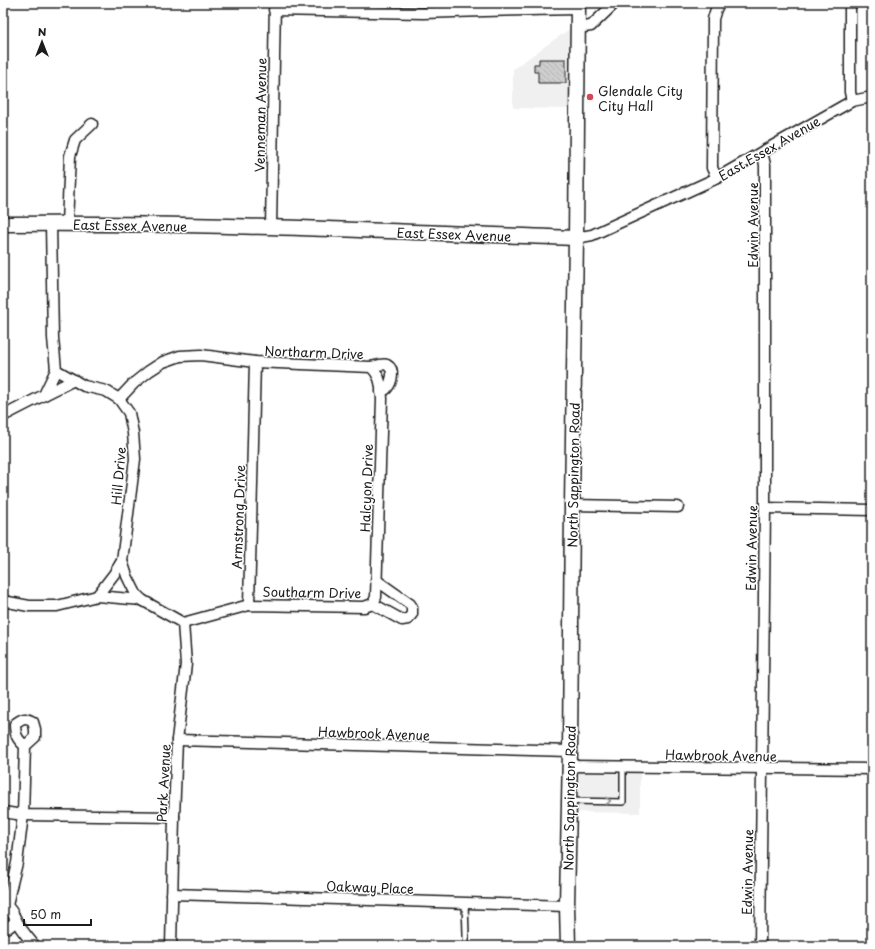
<svg xmlns="http://www.w3.org/2000/svg" width="875" height="949" viewBox="0 0 875 949" font-family="'Playpen Sans',sans-serif">
	<defs>
		<pattern id="building-back-hatch" width="6" height="6" patternUnits="userSpaceOnUse"><rect width="6" height="6" fill="#cecece"/><path d="M-1 5l2 2M0 0l6 6M5-1l2 2" fill="none" stroke="#b0b0b0"/></pattern>
	</defs>
	<rect width="100%" height="100%" fill="#fff"/>
	<filter id="ink" filterUnits="userSpaceOnUse"><feTurbulence type="fractalNoise" baseFrequency=".025" numOctaves="2"/><feDisplacementMap in="SourceGraphic" scale="8" xChannelSelector="R" yChannelSelector="G"/><feConvolveMatrix kernelMatrix="1 2 1 2 8 2 1 2 1" color-interpolation-filters="sRGB"/></filter>
	<g filter="url(#ink)">
		<g fill="#f0f0f0">
			<polygon points="571,28 571,109 513,108 513,69"/>
			<polygon points="579,771 640,772 640,813 575,812 575,775"/>
		</g>
		<polygon fill="url(#building-back-hatch)" stroke="#1c1c1c" points="539,59 566,59 566,83 538,83 538,72 534,72 534,64 539,64"/>
		<g fill="none" stroke-linecap="round" stroke-linejoin="round">
			<defs>
				<g id="lane">
					<polyline points="570,801 623,802 623,767"/>
					<polyline points="465,903 466,935 466,946"/>
				</g>
				<g id="street">
					<polyline points="850,3 850,92 852,101"/>
					<polyline points="274,10 423,13 484,11 578,9"/>
					<polyline points="577,28 591,26 615,3"/>
					<polyline points="717,178 712,168 713,19 716,9 720,3"/>
					<polyline points="67,223 70,156 75,140 92,124"/>
					<polyline points="51,224 53,338 56,370 84,386 106,391 119,399 129,413 133,433 135,459 122,561 114,574 97,596"/>
					<polyline points="271,227 275,3"/>
					<polyline points="576,238 592,235 717,178 762,152 852,101 872,97"/>
					<path d="M371,367C376,366 383,363 387,365C396,370 391,383 387,388C386,390 382,391 381,392"/>
					<polyline points="44,395 74,380"/>
					<path d="M119,399L134,383L149,371L163,362L180,356L201,355L255,362L371,367C381,376 381,386 382,399L376,597L373,604"/>
					<polyline points="3,416 44,395 56,370"/>
					<polyline points="572,505 678,507"/>
					<polyline points="765,508 872,510"/>
					<polyline points="122,561 127,576 136,594 142,600 183,623"/>
					<polyline points="3,601 29,606 57,606 97,596 142,600"/>
					<polyline points="373,604 402,620 408,619 412,614 412,607 410,604 376,580"/>
					<polyline points="249,605 255,362"/>
					<polyline points="183,623 249,605 364,607 373,604"/>
					<polyline points="177,740 570,751"/>
					<path d="M25,746C17,739 15,735 15,724C22,719 25,717 33,722L35,729V737L25,746L23,815L17,863L10,891L7,906C12,910 14,916 17,922C22,931 28,938 35,946"/>
					<polyline points="570,766 872,769"/>
					<polyline points="3,812 23,815 174,817"/>
					<polyline points="172,894 567,906"/>
					<polyline points="3,928 9,927 16,921"/>
					<polyline points="171,946 174,817 177,740 186,664 183,623"/>
					<polyline points="760,946 765,508 765,165 762,152"/>
				</g>
				<g id="secondary">
					<path d="M3,224C194,222 385,231 576,238"/>
					<polyline points="568,946 567,906 570,751 572,505 576,238 578,3"/>
				</g>
			</defs>
			<use href="#lane" stroke="#1c1c1c" stroke-width="8"/>
			<use href="#street" stroke="#1c1c1c" stroke-width="13"/>
			<use href="#secondary" stroke="#1c1c1c" stroke-width="17"/>
			<use href="#lane" stroke="#fff" stroke-width="5"/>
			<use href="#street" stroke="#fff" stroke-width="10"/>
			<use href="#secondary" stroke="#fff" stroke-width="14"/>
		</g>
		<defs><path id="oneway-chevron" d="M-2-3.5L2.5 0L-2 3.5" fill="none" stroke-width="1.6" stroke-linecap="round" stroke-linejoin="round"/></defs>
		<use stroke="#999" href="#oneway-chevron" transform="translate(608 801)"/>
	</g>
	<circle fill="#d1495b" stroke="#fff" stroke-width="1.5" cx="590" cy="97" r="4"/>
	<g text-anchor="middle" dominant-baseline="central" stroke-width="3" stroke-linejoin="round" paint-order="stroke">
		<g font-size="13" fill="#1c1c1c" stroke="#fff" text-anchor="start">
			<text x="598" y="90">Glendale City<tspan x="598" dy="15">City Hall</tspan></text>
		</g>
		<g font-size="13" fill="#1c1c1c" stroke="#fff">
			<text transform="translate(260 115) rotate(-89)">Venneman Avenue</text>
			<text transform="translate(769 148) rotate(-30)">East Essex Avenue</text>
			<text transform="translate(130 225) rotate(1)">East Essex Avenue</text>
			<text transform="translate(752 225) rotate(-90)">Edwin Avenue</text>
			<text transform="translate(454 234) rotate(2)">East Essex Avenue</text>
			<text transform="translate(314 352) rotate(2)">Northarm Drive</text>
			<text transform="translate(573 475) rotate(-89)">North Sappington Road</text>
			<text transform="translate(118 476) rotate(-85)">Hill Drive</text>
			<text transform="translate(366 488) rotate(-88)">Halcyon Drive</text>
			<text transform="translate(238 517) rotate(-88)">Armstrong Drive</text>
			<text transform="translate(751 548) rotate(-89)">Edwin Avenue</text>
			<text transform="translate(312 592) rotate(1)">Southarm Drive</text>
			<text transform="translate(374 733) rotate(2)">Hawbrook Avenue</text>
			<text transform="translate(721 755) rotate(1)">Hawbrook Avenue</text>
			<text transform="translate(163 783) rotate(-87)">Park Avenue</text>
			<text transform="translate(569 798) rotate(-89)">North Sappington Road</text>
			<text transform="translate(747 872) rotate(-89)">Edwin Avenue</text>
			<text transform="translate(370 887) rotate(2)">Oakway Place</text>
		</g>
	</g>
	<rect width="875" height="949" fill="none" stroke="#fff" stroke-width="16"/>
	<rect x="8" y="8" width="859" height="933" fill="none" stroke="#1c1c1c" stroke-width="1.5" filter="url(#ink)"/>
	<g transform="translate(42 42)" stroke="#ffffff" stroke-width="3" paint-order="stroke">
	<path d="M0-3L7 15L0 10L-7 15Z" fill="#1c1c1c"/>
	<text y="-6" font-size="11" font-weight="bold" text-anchor="middle" fill="#1c1c1c">N</text>
	</g>
	<path d="M24 919v6h67v-6" fill="none" stroke="#1c1c1c" stroke-width="2"/>
	<text x="30" y="919" font-size="12" fill="#1c1c1c" stroke="#ffffff" stroke-width="3" paint-order="stroke">50 m</text>
</svg>
